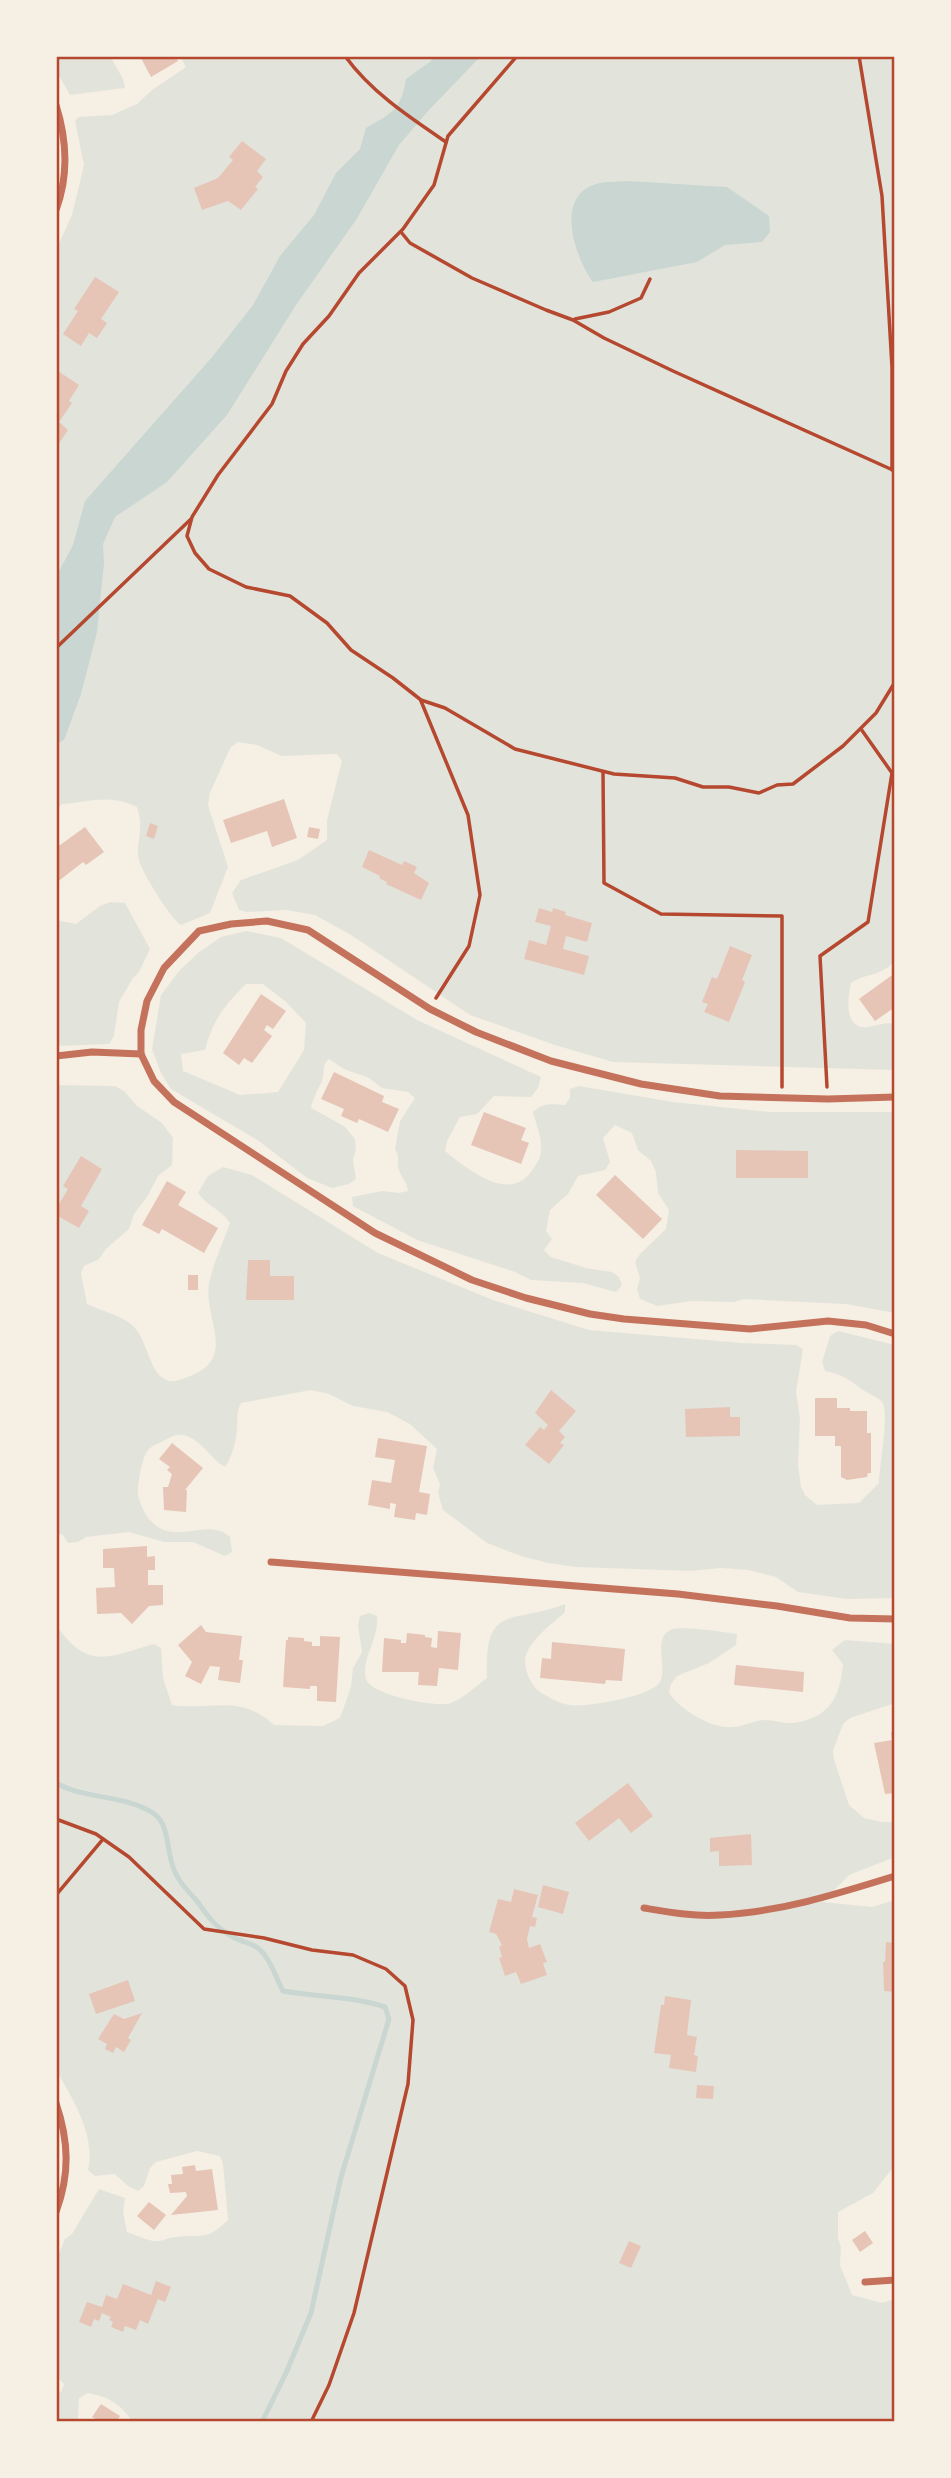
<svg xmlns="http://www.w3.org/2000/svg" width="951" height="2478" viewBox="0 0 951 2478" font-family="Ubuntu,sans-serif">
	<rect width="100%" height="100%" fill="#f6efe4"/>
	<g fill="#e2e4dc" fill-rule="evenodd">
		<polygon points="56,56 110,56 123,79 125,88 70,95 56,70"/>
		<path d="M180,56H895V961C878,978 868,972 851,983C848,996 844,1024 862,1027C871,1028 881,1023 890,1023L895,1027V1070L613,1062L555,1045L470,1015L351,935L315,915L286,910L247,912L239,910L232,893L241,880L298,860L327,840V820L342,761L337,754L282,756L257,745L238,742L231,747L227,755L210,793L208,805L228,867L210,913L181,925C171,919 139,869 138,856C137,847 140,838 140,829C141,822 139,814 137,807C110,794 93,801 63,804L56,808V250L72,215L84,165L75,121L78,117L112,115L137,104L152,90L186,67Z"/>
		<polygon points="110,902 125,903 150,949 139,972 133,978 119,1002 114,1036 109,1044 56,1046 56,920 76,924 100,906"/>
		<path d="M246,931L281,938L417,1020L541,1077L538,1088L531,1097L494,1096L477,1114L460,1117L447,1141L445,1151C467,1169 511,1205 533,1169C537,1163 541,1157 541,1150C542,1138 536,1124 533,1112C543,1102 552,1104 565,1105L570,1098V1089L579,1086L673,1102L770,1112H895V1313L846,1304L744,1299L734,1302L692,1301L657,1306L640,1299L637,1289L640,1278L635,1262L640,1254L666,1229L669,1210L658,1193L656,1172L651,1161L638,1150L632,1133L615,1125L603,1138L610,1162L605,1170L578,1176L568,1194L550,1210L546,1231L552,1239L544,1250L551,1257L586,1268L612,1272L619,1277L622,1285L616,1292L583,1283L531,1280L515,1272L417,1240L353,1206L352,1197L382,1191L399,1193L408,1191C407,1181 400,1176 398,1167C397,1159 400,1157 395,1149L400,1121L415,1098L408,1092L382,1088L369,1078L344,1069L329,1059C321,1066 325,1072 322,1081C318,1090 313,1098 311,1108L344,1126L355,1139L356,1149L353,1160L356,1179L349,1184L332,1188L307,1178L259,1141L171,1089L161,1073L152,1049L161,995L179,971L198,953L221,937ZM246,984H263L285,1001L306,1023L304,1050L278,1092L240,1095L183,1071L181,1054L205,1050C213,1020 224,1006 246,984Z"/>
		<path d="M56,1085L115,1086L124,1091L137,1106L162,1123L173,1138L172,1165L158,1176L147,1197L134,1214L129,1229L106,1249L99,1259L84,1266L81,1273L87,1304C100,1310 119,1315 131,1324C147,1337 149,1370 163,1378C172,1384 179,1380 188,1377C239,1359 203,1318 209,1284C213,1263 223,1243 230,1223C222,1210 207,1206 198,1193L208,1176L223,1167L252,1175L378,1253L493,1300L589,1330L742,1343L796,1345L803,1349L796,1392L800,1418L798,1465L801,1487L805,1495L817,1505L859,1503L879,1483C879,1468 890,1411 882,1402C878,1397 869,1394 863,1390C850,1380 842,1374 825,1371L822,1362L830,1336L838,1331L895,1345V1598L847,1599L798,1592L776,1577L748,1570L721,1568L690,1571L576,1567L548,1563L521,1556L487,1543L443,1510L438,1493L440,1484L433,1468L437,1449L410,1424L387,1412L353,1406L329,1394L311,1390L241,1403C236,1412 238,1417 237,1427C237,1440 232,1457 225,1467C209,1458 202,1439 183,1435C175,1434 170,1438 163,1441C159,1443 152,1446 149,1449C142,1455 137,1487 138,1496C140,1502 145,1516 150,1520C175,1548 206,1516 230,1537L232,1552L225,1556L193,1542H164L129,1532L86,1537L78,1542L68,1543L63,1535L56,1533Z"/>
		<path d="M565,1604V1612C551,1625 533,1637 526,1655C522,1666 531,1686 540,1692C550,1698 558,1703 569,1705C585,1708 653,1696 660,1682C668,1667 651,1635 673,1629C684,1626 724,1632 737,1634L736,1645L709,1663L677,1676L671,1684L669,1693C682,1711 711,1729 734,1727C745,1726 755,1720 766,1720C775,1720 784,1724 793,1723C829,1718 840,1698 843,1664L832,1650L845,1640L895,1644V1703L850,1718L843,1724L833,1751L834,1759L849,1805L864,1818L882,1822H895V1857L849,1875L823,1902L872,1907L895,1900V2165L873,2193L838,2212V2238L841,2247L840,2265L852,2295L882,2303L895,2299V2422H133C120,2404 110,2397 88,2393L79,2398L78,2418L74,2422H56V2390L61,2392L64,2384L56,2376V2261L65,2239L72,2234L99,2189L125,2198L123,2212L127,2232C136,2235 146,2240 154,2241C163,2242 169,2237 176,2237C204,2234 206,2241 228,2220L223,2164L220,2156L197,2151L156,2162L150,2168L144,2186L138,2191L128,2186L115,2174L95,2176L88,2170C96,2134 72,2099 56,2069V1625C88,1671 108,1657 154,1644L161,1648L163,1678L172,1705C213,1711 239,1693 274,1725L323,1726L340,1718L351,1687L353,1668L362,1652L358,1625L360,1616L369,1613L377,1616C380,1636 360,1662 366,1679C370,1695 437,1708 451,1703C464,1698 476,1686 487,1678C484,1602 511,1625 565,1604Z"/>
	</g>
	<g fill="#c9d6d2">
		<path d="M434,56H481L428,111L399,145L356,220L296,305L227,415L167,482L115,517L103,544L104,563L97,632L81,694L64,740L56,744V577L73,545L85,501L213,356L253,305L280,256L314,215L336,173L360,149L366,128C392,113 401,110 406,79L431,61Z"/>
		<path d="M628,181L727,187L769,216L770,232L762,242L725,245L697,262L593,282C574,256 553,193 600,183C608,181 619,182 628,181Z"/>
	</g>
	<g fill="none" stroke-linecap="round" stroke-linejoin="round">
		<path stroke="#c9d6d2" stroke-width="5" d="M56,1783C86,1800 123,1794 153,1813C172,1825 165,1858 177,1876C182,1886 190,1893 197,1901C208,1917 217,1929 235,1938C242,1942 253,1943 259,1949C270,1958 276,1978 283,1991C317,1997 351,1996 385,2007L389,2019L341,2177L311,2313L286,2373L262,2422"/>
	</g>
	<g fill="#e6c5b7">
		<polygon points="140,56 175,56 178,61 151,77"/>
		<polygon points="242,141 266,159 257,171 263,177 255,187 258,189 241,210 228,201 202,210 194,188 218,178 233,160 229,157"/>
		<polygon points="95,277 119,292 101,319 107,323 97,338 89,333 81,346 63,334 78,311 74,309"/>
		<polygon points="58,371 79,385 69,401 72,403 59,422 68,430 56,448 56,374"/>
		<polygon points="284,799 297,838 272,847 267,831 231,843 223,820"/>
		<polygon points="150,823 158,826 154,839 146,836"/>
		<polygon points="85,827 104,852 86,865 83,862 56,883 56,848"/>
		<polygon points="309,827 320,829 318,839 307,837"/>
		<polygon points="369,850 402,865 404,861 417,867 414,873 429,883 421,900 386,884 387,882 379,878 380,876 362,867"/>
		<polygon points="539,908 552,912 553,908 566,912 565,915 592,923 587,942 566,936 563,949 589,956 584,975 524,959 529,940 546,945 551,926 535,922"/>
		<polygon points="730,946 752,955 742,980 745,982 729,1022 704,1012 708,1004 702,1002 712,977 717,979"/>
		<polygon points="895,973 895,1007 875,1021 859,999"/>
		<polygon points="261,994 286,1011 273,1029 267,1025 264,1030 272,1036 252,1063 244,1058 239,1065 223,1053"/>
		<polygon points="334,1072 384,1096 382,1102 399,1109 388,1132 359,1119 357,1123 341,1116 344,1109 321,1099"/>
		<polygon points="484,1112 526,1128 521,1140 529,1143 521,1164 471,1145"/>
		<polygon points="736,1150 808,1151 808,1178 736,1178"/>
		<polygon points="81,1156 102,1169 81,1206 89,1211 79,1228 56,1215 56,1209 68,1189 63,1186"/>
		<polygon points="615,1175 662,1219 643,1239 596,1195"/>
		<polygon points="167,1181 186,1192 178,1205 218,1228 204,1253 162,1229 159,1234 142,1225"/>
		<polygon points="248,1260 270,1260 270,1276 294,1276 294,1300 246,1300"/>
		<rect x="188" y="1275" width="10" height="15"/>
		<polygon points="551,1390 576,1411 559,1431 565,1437 560,1443 564,1445 549,1464 525,1445 540,1427 544,1430 548,1425 535,1413"/>
		<polygon points="815,1398 837,1398 837,1408 850,1408 850,1411 867,1411 867,1433 871,1433 871,1473 868,1473 867,1477 847,1480 841,1477 841,1446 835,1446 835,1436 815,1436"/>
		<polygon points="730,1407 730,1417 740,1417 740,1436 686,1437 685,1409"/>
		<polygon points="378,1438 427,1446 419,1492 430,1494 427,1515 416,1513 415,1520 394,1517 396,1504 390,1503 390,1509 368,1505 372,1480 391,1483 395,1460 375,1457"/>
		<polygon points="172,1443 203,1468 185,1490 187,1490 186,1512 164,1510 163,1487 168,1487 172,1474 167,1470 170,1467 159,1459"/>
		<polygon points="147,1546 147,1557 155,1556 155,1570 148,1570 148,1585 163,1585 163,1605 149,1606 132,1624 121,1613 97,1614 96,1588 115,1587 114,1568 103,1568 103,1549"/>
		<polygon points="201,1625 206,1632 242,1636 239,1660 243,1660 240,1683 218,1680 220,1667 210,1666 201,1684 185,1676 192,1662 178,1645"/>
		<polygon points="438,1631 461,1633 458,1670 439,1668 437,1686 418,1685 419,1672 382,1672 384,1638 401,1640 401,1643 406,1643 407,1633 425,1635 425,1637 432,1638 431,1647 437,1648"/>
		<polygon points="320,1636 340,1637 336,1702 317,1701 317,1686 310,1686 310,1689 283,1687 286,1640 288,1640 288,1637 304,1638 304,1641 312,1642 312,1646 320,1646"/>
		<polygon points="552,1642 625,1649 622,1681 606,1680 605,1684 540,1678 542,1658 551,1659"/>
		<polygon points="736,1665 804,1672 803,1692 734,1685"/>
		<polygon points="891,1732 895,1732 895,1793 885,1794 874,1743 892,1740"/>
		<polygon points="628,1783 653,1816 631,1833 619,1818 589,1841 575,1823"/>
		<polygon points="751,1834 752,1865 719,1866 719,1851 710,1852 710,1838"/>
		<polygon points="543,1885 569,1892 563,1914 538,1907"/>
		<polygon points="514,1889 538,1895 532,1917 537,1918 535,1927 530,1926 527,1939 529,1948 540,1944 547,1962 543,1963 547,1975 521,1984 516,1972 505,1976 499,1958 502,1957 499,1947 502,1945 496,1934 489,1932 498,1899 511,1902"/>
		<polygon points="886,1942 895,1943 895,1992 884,1991 883,1962 885,1962"/>
		<polygon points="128,1980 135,2001 96,2014 89,1994"/>
		<polygon points="665,1996 691,2000 687,2035 697,2037 694,2055 698,2056 696,2072 669,2068 671,2055 654,2053 661,2005 664,2005"/>
		<polygon points="142,2013 128,2038 131,2040 124,2052 116,2047 113,2053 105,2049 107,2044 98,2039 114,2014 124,2019"/>
		<polygon points="697,2085 714,2086 713,2099 696,2098"/>
		<polygon points="195,2165 196,2171 212,2169 218,2210 171,2215 187,2196 186,2192 170,2193 168,2184 172,2184 171,2175 183,2174 182,2167"/>
		<polygon points="149,2202 166,2215 154,2230 137,2216"/>
		<polygon points="865,2231 873,2243 860,2252 852,2240"/>
		<polygon points="629,2241 641,2246 631,2268 619,2263"/>
		<polygon points="156,2281 171,2287 165,2302 158,2299 148,2324 140,2320 136,2330 125,2326 123,2332 111,2327 113,2322 109,2320 111,2317 102,2313 99,2321 94,2319 91,2327 79,2322 87,2302 102,2307 106,2295 117,2299 123,2284 151,2295"/>
		<polygon points="101,2404 120,2416 116,2422 95,2422 97,2420 92,2417"/>
	</g>
	<g fill="none" stroke-linecap="round" stroke-linejoin="round">
		<g stroke="#b5482f" stroke-width="3.5">
			<path d="M345,56C371,92 409,117 446,142"/>
			<polyline points="517,56 448,136 434,185 403,229 359,273 329,316 303,344 286,371 272,404 218,475 192,517 187,536 195,553 209,569 246,587 290,596 327,623 351,650 393,678 421,700 445,708 515,749 614,774 675,778 703,787 729,787 759,793 777,785 793,784 843,746 876,713 895,682"/>
			<polyline points="859,56 882,196 892,367 892,470"/>
			<polyline points="401,232 410,243 472,278 546,310 573,320 604,338 673,371 895,471"/>
			<polyline points="575,319 609,312 641,298 650,279"/>
			<polyline points="56,648 191,519"/>
			<polyline points="421,701 468,815 480,895 469,946 436,998"/>
			<polyline points="603,772 604,883 661,914 782,916 782,1087"/>
			<polyline points="827,1087 820,956 868,922 892,773 861,729"/>
			<polyline points="56,1819 96,1834 129,1857 204,1929 264,1938 312,1950 353,1955 386,1969 405,1986 413,2020 408,2084 354,2313 329,2385 311,2422"/>
			<polyline points="56,1895 103,1839"/>
		</g>
		<g stroke="#c5725c" stroke-width="7">
			<path d="M56,105C67,140 69,175 56,210"/>
			<polyline points="56,1056 92,1052 141,1054"/>
			<polyline points="895,1097 828,1099 720,1096 641,1084 551,1061 476,1032 430,1009 308,930 267,921 231,924 199,931 164,968 147,1001 141,1030 141,1054 154,1081 174,1102 375,1233 472,1280 526,1298 590,1314 624,1319 750,1329 828,1321 866,1325 895,1334"/>
			<polyline points="271,1562 678,1594 777,1606 850,1618 895,1619"/>
			<path d="M644,1908C668,1912 695,1917 720,1915C780,1912 837,1894 895,1876"/>
			<path d="M56,2103C69,2142 70,2174 56,2212"/>
			<polyline points="865,2282 895,2280"/>
		</g>
	</g>
	<rect width="951" height="2478" fill="none" stroke="#f6efe4" stroke-width="116"/>
	<rect x="58" y="58" width="835" height="2362" fill="none" stroke="#b5482f" stroke-width="2.5"/>
</svg>
